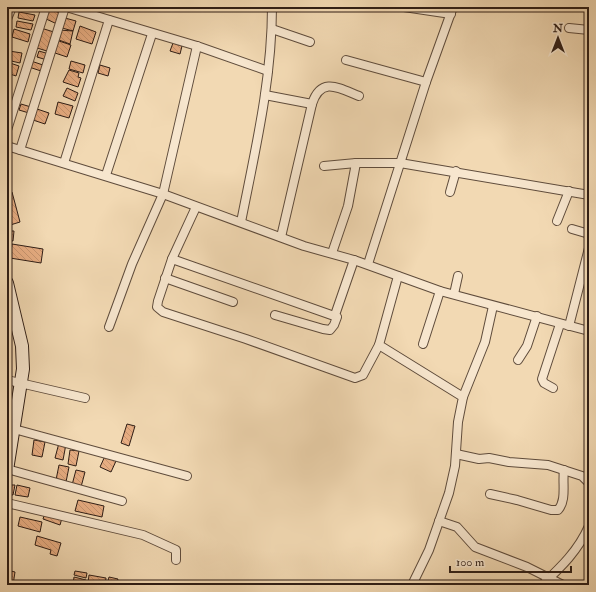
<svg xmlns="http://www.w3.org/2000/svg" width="596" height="592" viewBox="0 0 596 592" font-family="'IM FELL Double Pica',serif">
	<defs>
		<pattern id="building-back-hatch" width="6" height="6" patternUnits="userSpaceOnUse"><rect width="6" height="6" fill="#e7ad82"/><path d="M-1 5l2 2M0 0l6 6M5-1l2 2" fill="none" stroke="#c6946f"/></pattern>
	</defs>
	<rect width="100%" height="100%" fill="#f2d9b3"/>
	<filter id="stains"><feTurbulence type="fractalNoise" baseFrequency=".005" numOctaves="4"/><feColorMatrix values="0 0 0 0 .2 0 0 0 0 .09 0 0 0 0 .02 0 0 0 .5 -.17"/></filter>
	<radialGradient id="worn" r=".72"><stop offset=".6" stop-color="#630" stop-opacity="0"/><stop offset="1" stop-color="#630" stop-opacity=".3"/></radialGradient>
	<g fill="url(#building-back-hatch)" stroke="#2e1d15">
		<polygon points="48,8 62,14 57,24 44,18"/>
		<polygon points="19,12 35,15 33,21 18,18"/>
		<polygon points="65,18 76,21 73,31 62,28"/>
		<polygon points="17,21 33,24 31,30 16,27"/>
		<polygon points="80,26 96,32 92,44 76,39"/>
		<polygon points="41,28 57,33 50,52 34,47"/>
		<polygon points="14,29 30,34 28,42 12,37"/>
		<polygon points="59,30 73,31 70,44 56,39"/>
		<polygon points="56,40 71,45 67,57 52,52"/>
		<polygon points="173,43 182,46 180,54 170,51"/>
		<polygon points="9,51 22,53 20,63 7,60"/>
		<polygon points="39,51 49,54 47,60 37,57"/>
		<polygon points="31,61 46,66 44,72 29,67"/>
		<polygon points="71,61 85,65 83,73 69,69"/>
		<polygon points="7,62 19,66 16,76 7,73"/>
		<polygon points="100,65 110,68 108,76 98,73"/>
		<polygon points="69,70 79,73 78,77 81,78 78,87 63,82"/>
		<polygon points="67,88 78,93 75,101 63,96"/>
		<polygon points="58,102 73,106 69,118 55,114"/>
		<polygon points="21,104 31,107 29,113 19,110"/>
		<polygon points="37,109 49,113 45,124 33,120"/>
		<polygon points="12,192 20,222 7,226 7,194"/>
		<polygon points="7,231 14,231 13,241 7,240"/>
		<polygon points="12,244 43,249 41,263 10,258"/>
		<polygon points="7,360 10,360 8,375 7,375"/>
		<polygon points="127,424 135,426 129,446 121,443"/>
		<polygon points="34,440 45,442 42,457 32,455"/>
		<polygon points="59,443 66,444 63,460 55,458"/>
		<polygon points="70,450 79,451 76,466 68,464"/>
		<polygon points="105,456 116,461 111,472 100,467"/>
		<polygon points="59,465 69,467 66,482 56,480"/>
		<polygon points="76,470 85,472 81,487 72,485"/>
		<polygon points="8,485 15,485 13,495 7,494"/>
		<polygon points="17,485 30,488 28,497 15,495"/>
		<polygon points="78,500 104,506 102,517 75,511"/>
		<polygon points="45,513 62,518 60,525 43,519"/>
		<polygon points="20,517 42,522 40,532 18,526"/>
		<polygon points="37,536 61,543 57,556 50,554 51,550 35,545"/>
		<polygon points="7,570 15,572 13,585 7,585"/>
		<polygon points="75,571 87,573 86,578 74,575"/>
		<polygon points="89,575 106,578 105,585 95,585 88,583"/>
		<polygon points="74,577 86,580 85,585 73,584"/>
		<polygon points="109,577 118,579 116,585 107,585"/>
	</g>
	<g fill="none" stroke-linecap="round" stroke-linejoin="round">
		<defs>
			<g id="street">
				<polyline points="66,7 197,46 268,71"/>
				<polyline points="404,7 451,14"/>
				<polyline points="7,19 12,7"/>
				<polyline points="569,28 589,30"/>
				<polyline points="272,29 310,42"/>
				<polyline points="346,60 426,82"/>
				<polyline points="265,95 312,104"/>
				<polyline points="7,130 46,7"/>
				<polyline points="7,146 163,194 304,246 354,260 440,291 589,331"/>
				<polyline points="20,150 65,7"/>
				<polyline points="64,163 109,20"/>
				<polyline points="324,166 356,163 400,163 589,195"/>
				<polyline points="106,175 152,34"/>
				<polyline points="450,192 456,171"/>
				<polyline points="196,207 172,259 158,301 157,307 163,312 246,339 355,378 363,375 379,345"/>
				<polyline points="557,221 569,191"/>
				<path d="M241,222C255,151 272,80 272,7"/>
				<polyline points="572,229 589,234"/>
				<path d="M281,237L312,104C321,76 339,88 359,96"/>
				<polyline points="332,253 348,206 356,163"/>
				<polyline points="172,259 337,317 334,325 330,330 323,329 275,315"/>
				<polyline points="368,264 426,82 453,7"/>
				<polyline points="398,276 379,345 463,397 458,422 455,466 449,493 429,550 412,585"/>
				<polyline points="165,278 233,302"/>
				<polyline points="454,294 458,276"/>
				<polyline points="335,315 354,260"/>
				<polyline points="569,326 589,248"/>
				<polyline points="109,327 132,264 163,194 197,46"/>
				<polyline points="423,344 440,291"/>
				<polyline points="518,360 527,346 537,316"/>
				<polyline points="7,380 85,398"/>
				<polyline points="553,388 544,383 542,379 560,324"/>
				<polyline points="463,397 485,342 493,306"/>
				<polyline points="14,429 187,476"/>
				<polyline points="456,454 479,459 489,458 509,462 548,465 582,476 589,483"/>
				<polyline points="7,469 122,501"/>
				<path d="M490,494L517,500L551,510H558C567,500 562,483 564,470"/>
				<polyline points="7,503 143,535 176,550 176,560"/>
				<polyline points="439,521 457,527 475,547 527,567 563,585"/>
				<path d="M542,585C561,567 578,551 589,526"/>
			</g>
			<polyline id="secondary" points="7,283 22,346 23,369 7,470"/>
		</defs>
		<use href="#street" stroke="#5f4c3c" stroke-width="10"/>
		<use href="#secondary" stroke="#2e1d15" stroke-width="14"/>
		<use href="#street" stroke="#f7e6ce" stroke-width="8"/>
		<use href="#secondary" stroke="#f7e6ce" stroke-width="12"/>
	</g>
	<rect width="596" height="592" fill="none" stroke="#f2d9b3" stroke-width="24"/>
	<rect x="8" y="8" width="580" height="576" fill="none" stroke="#2e1d15" stroke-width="2"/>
	<rect x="12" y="12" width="572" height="568" fill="none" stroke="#2e1d15"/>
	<g transform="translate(558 38)" stroke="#f7e6ce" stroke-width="3" paint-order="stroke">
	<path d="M0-3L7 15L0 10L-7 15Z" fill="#2e1d15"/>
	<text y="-6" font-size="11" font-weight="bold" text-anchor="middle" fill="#2e1d15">N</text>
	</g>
	<path d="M450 566v6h121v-6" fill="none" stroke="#2e1d15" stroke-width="2"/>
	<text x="456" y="566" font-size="12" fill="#2e1d15" stroke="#f7e6ce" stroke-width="3" paint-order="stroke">100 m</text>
	<rect width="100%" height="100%" filter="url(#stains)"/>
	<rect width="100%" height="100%" fill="url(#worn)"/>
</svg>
